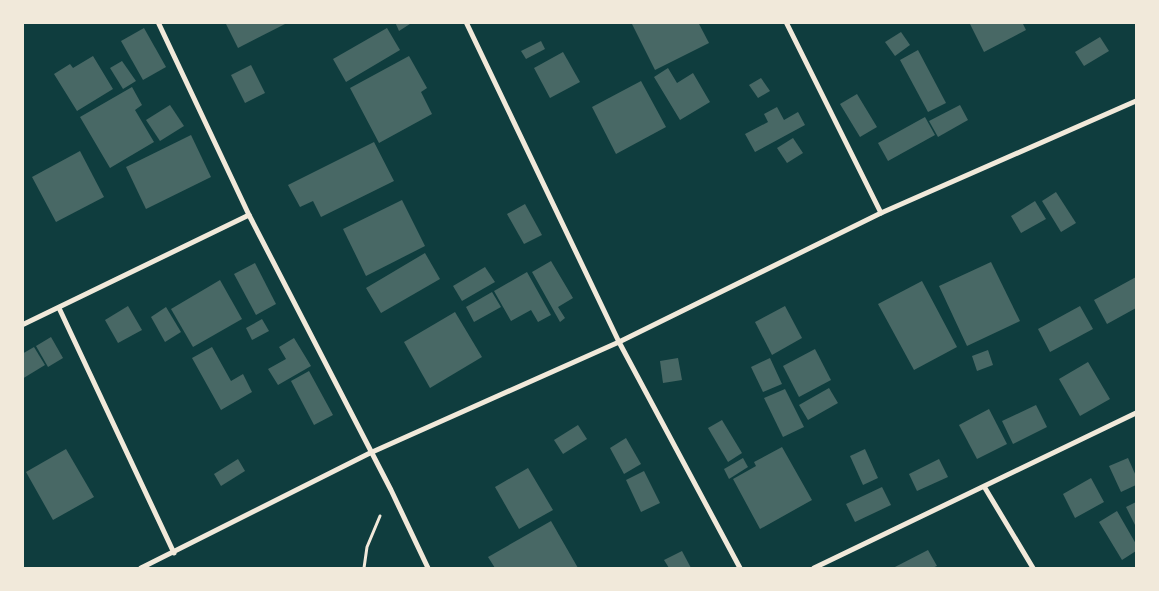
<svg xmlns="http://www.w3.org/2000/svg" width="1159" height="591" viewBox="0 0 1159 591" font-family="'Varela Round',sans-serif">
	<rect width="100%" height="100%" fill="#0f3d3e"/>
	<g fill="#486865">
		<polygon points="225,22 289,22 238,48"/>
		<polygon points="395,22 413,22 399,31"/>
		<polygon points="631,22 698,22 709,43 655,70"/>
		<polygon points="969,22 1022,22 1026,30 984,52"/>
		<polygon points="144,28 166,67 143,80 121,41"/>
		<polygon points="387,28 400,50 346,82 333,59"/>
		<polygon points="901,32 910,45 895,56 885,42"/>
		<polygon points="1100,37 1109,51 1084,66 1075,52"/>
		<polygon points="541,41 545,49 526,59 521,51"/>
		<polygon points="918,50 946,103 928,112 900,60"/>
		<polygon points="563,52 580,82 550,98 534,68"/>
		<polygon points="93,56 113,89 77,111 54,74 70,64 73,68"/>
		<polygon points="409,56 427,88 421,92 432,114 379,143 350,88"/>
		<polygon points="122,61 136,81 123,89 110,68"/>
		<polygon points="251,65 265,93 245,103 231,75"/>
		<polygon points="668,68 677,83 693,73 710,102 680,120 654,77"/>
		<polygon points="761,78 770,91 758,98 749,85"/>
		<polygon points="641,81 666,127 616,154 592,107"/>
		<polygon points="132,87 142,105 135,110 154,142 110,168 80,117"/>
		<polygon points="857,94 877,127 860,137 840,104"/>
		<polygon points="170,105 184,126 160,141 146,120"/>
		<polygon points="960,105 968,120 938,137 929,121"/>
		<polygon points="777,107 784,120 798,112 805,125 755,152 745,134 768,122 764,114"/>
		<polygon points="925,117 935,135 888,161 878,143"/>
		<polygon points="191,135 211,177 146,209 126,167"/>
		<polygon points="793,138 803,153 787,163 777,148"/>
		<polygon points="374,142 394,181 321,217 313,201 300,207 288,185"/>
		<polygon points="80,151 104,197 56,222 32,177"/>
		<polygon points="1056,192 1076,223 1061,232 1042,201"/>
		<polygon points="402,200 425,246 366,276 343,229"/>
		<polygon points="1035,201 1046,219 1021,233 1011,216"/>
		<polygon points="525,204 542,235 524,244 507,214"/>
		<polygon points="425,253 440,279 381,313 366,288"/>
		<polygon points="551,261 573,298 558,307 565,318 560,322 532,272"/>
		<polygon points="991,262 1020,321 967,346 939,286"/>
		<polygon points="255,263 276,304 256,315 234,274"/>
		<polygon points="485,267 495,282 462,301 453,286"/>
		<polygon points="527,272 551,315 538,322 531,310 511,321 494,291"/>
		<polygon points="1136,277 1136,308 1107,324 1094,300"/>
		<polygon points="220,280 242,319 193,347 171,309"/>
		<polygon points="922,281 957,347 914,370 878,304"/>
		<polygon points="492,292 501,307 474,322 466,307"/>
		<polygon points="128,306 142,330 118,343 105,320"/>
		<polygon points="785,306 802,338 772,355 755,322"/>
		<polygon points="1080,306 1093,329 1050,352 1038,329"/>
		<polygon points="166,307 181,332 165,342 151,317"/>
		<polygon points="455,312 482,357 430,388 404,342"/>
		<polygon points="262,319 269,331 252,340 246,328"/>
		<polygon points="51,337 63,358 48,367 36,346"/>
		<polygon points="294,338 311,366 278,385 268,369 286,359 279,347"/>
		<polygon points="34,347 45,365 22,379 22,354"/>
		<polygon points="212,347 231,381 243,374 252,392 221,410 192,358"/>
		<polygon points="815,349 831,380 799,397 783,366"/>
		<polygon points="988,350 993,365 977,371 972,356"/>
		<polygon points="678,358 682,380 663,383 660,361"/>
		<polygon points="770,358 782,384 763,392 751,367"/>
		<polygon points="1088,362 1110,399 1080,416 1059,379"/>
		<polygon points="309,371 333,415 314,425 291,381"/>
		<polygon points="829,388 838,403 808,420 799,405"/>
		<polygon points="785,389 804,427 783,437 764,398"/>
		<polygon points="1036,405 1047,427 1013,444 1002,421"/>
		<polygon points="989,409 1007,444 977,459 959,425"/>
		<polygon points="722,420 742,453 728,462 708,428"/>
		<polygon points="578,425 587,439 563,454 554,440"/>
		<polygon points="626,438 641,464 624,474 610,448"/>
		<polygon points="782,447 812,500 760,529 733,479 756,466 754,462"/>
		<polygon points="66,449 94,497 53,520 26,472"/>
		<polygon points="865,449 878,478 863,485 850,456"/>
		<polygon points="743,458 748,467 729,479 724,469"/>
		<polygon points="1128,458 1136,476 1136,485 1121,492 1109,466"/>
		<polygon points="238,459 245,471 221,486 214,474"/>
		<polygon points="939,459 948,477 917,491 909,474"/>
		<polygon points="528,468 553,510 519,529 495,487"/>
		<polygon points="644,471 660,503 641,512 626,480"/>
		<polygon points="1091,478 1104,502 1075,518 1063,494"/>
		<polygon points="882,487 891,505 855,522 846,504"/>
		<polygon points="1136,502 1136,527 1126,507"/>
		<polygon points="1117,511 1136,544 1136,551 1122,560 1099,522"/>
		<polygon points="551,521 578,568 495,568 488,557"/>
		<polygon points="928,550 937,566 932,568 893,568"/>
		<polygon points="682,551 691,568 669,568 664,560"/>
	</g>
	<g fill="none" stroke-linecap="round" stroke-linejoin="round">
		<polyline stroke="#f1e9da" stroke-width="3" points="364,568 367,547 380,516"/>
		<g stroke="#f1e9da" stroke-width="5">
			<polyline points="158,22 249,215 391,490 428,568"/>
			<polyline points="466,22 619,342 740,568"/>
			<polyline points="786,22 881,213"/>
			<polyline points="59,308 174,553"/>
			<polyline points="22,325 249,215"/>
			<polyline points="985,488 1033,568"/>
			<polyline points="141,568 370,453 619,342 881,213 1136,101"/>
			<polyline points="814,568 1136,413"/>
		</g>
	</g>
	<rect width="1159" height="591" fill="none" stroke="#f1e9da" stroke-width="48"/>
</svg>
